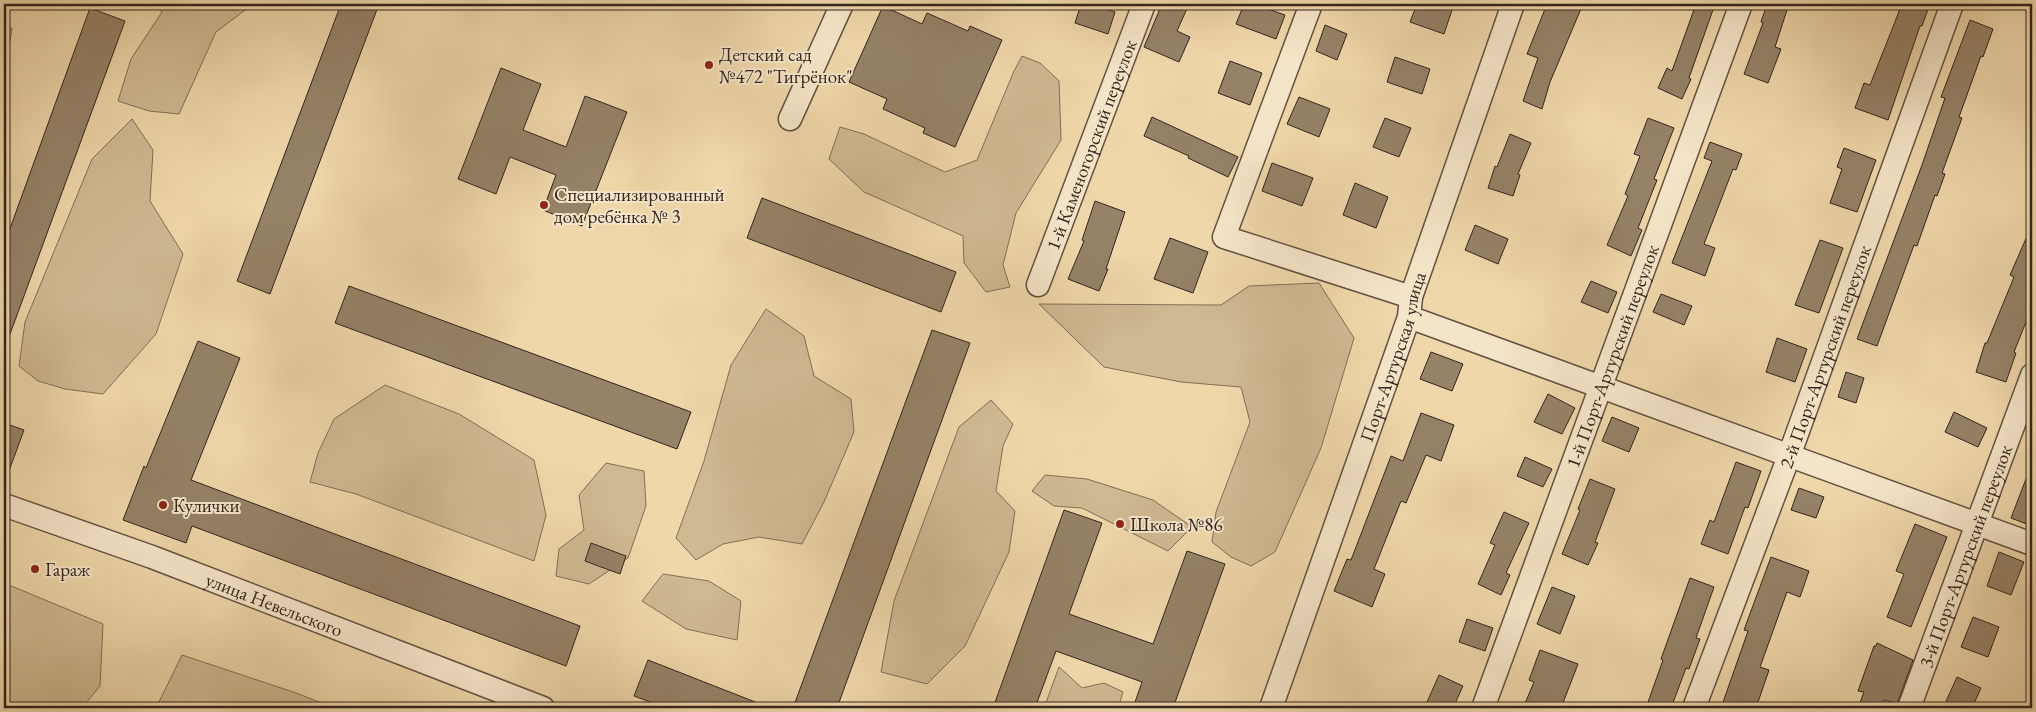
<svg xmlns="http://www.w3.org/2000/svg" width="2036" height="712" viewBox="0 0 2036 712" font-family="'EB Garamond',serif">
	<rect width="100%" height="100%" fill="#efd7aa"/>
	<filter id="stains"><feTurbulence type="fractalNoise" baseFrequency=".004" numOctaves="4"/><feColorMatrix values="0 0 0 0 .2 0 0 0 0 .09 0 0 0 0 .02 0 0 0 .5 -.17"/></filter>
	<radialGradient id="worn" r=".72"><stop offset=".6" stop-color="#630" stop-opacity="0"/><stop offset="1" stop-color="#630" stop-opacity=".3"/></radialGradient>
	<g fill="#cfb992" stroke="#816f58">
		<polygon points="154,4 253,4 216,32 179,114 149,111 118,101 131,59 162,12"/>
		<polygon points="4,27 12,28 9,48 4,49"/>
		<polygon points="1022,56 1040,63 1059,81 1061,140 1016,213 1003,265 1010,287 986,292 964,263 963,236 864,192 829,159 840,127 864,134 945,172 977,160 1014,71"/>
		<polygon points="132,119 153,150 150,201 183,254 156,334 103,394 65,389 38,381 19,366 25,322 92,159"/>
		<polygon points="1319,283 1354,338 1321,448 1275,552 1251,566 1231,557 1212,542 1216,512 1250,422 1241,387 1181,382 1104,367 1039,304 1221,305 1249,286"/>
		<polygon points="766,309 804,336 814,376 851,399 854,432 824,502 802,544 759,537 723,544 696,560 676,538 704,461 731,365"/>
		<polygon points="385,385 459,414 534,460 546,515 534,561 356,494 310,482 318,453 334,419"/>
		<polygon points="991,400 1013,424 1003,446 996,491 1015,511 1009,552 965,646 927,684 881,672 894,601 959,427"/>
		<polygon points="606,463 644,471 646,506 628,558 589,584 556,576 559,549 584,530 579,495"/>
		<polygon points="1045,475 1087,479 1153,500 1192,527 1168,551 1082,508 1054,506 1032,491"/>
		<polygon points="663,574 709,581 741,601 737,640 686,629 642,601"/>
		<polygon points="4,583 103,624 100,686 82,708 4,708"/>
		<polygon points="182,655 296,693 335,708 156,708"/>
		<polygon points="1059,667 1082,688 1104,683 1123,692 1118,708 1044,708"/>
	</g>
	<g fill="#958267" stroke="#33251e">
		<polygon points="341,4 379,4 270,294 237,281"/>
		<polygon points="1081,4 1091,4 1115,12 1108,34 1075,23"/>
		<polygon points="1162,4 1189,4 1177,31 1190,37 1179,62 1144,47"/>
		<polygon points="1244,4 1254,4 1285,15 1276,39 1236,24"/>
		<polygon points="1417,4 1454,4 1444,34 1410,22"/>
		<polygon points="1547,4 1583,4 1550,82 1542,109 1523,101 1538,58 1527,54"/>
		<polygon points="1696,4 1715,4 1689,78 1691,79 1682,99 1658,88 1667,68 1672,71"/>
		<polygon points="1767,4 1787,10 1775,47 1781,49 1768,83 1744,74 1763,23 1761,22"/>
		<polygon points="1902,4 1930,4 1922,26 1920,26 1888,120 1855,108 1864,83 1870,85"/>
		<polygon points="883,6 922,24 927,13 968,31 970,26 1002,40 955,147 923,133 925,128 883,109 887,99 849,82"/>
		<polygon points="90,8 125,21 6,345 4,345 4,245"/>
		<polygon points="1970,20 1993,29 1983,57 1981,56 1959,117 1962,118 1942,173 1945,174 1937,196 1935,195 1917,246 1914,245 1877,346 1857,339 1922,165 1945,98 1941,97"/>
		<polygon points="1325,25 1347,34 1337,60 1316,51"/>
		<polygon points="1395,57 1430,69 1422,94 1387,82"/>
		<polygon points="1230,61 1262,73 1250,105 1218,93"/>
		<polygon points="501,68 541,84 523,130 566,147 585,96 627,112 582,226 543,210 556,175 510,157 496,194 458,179"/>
		<polygon points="1299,97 1330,109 1319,137 1287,124"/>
		<polygon points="1152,117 1238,157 1228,177 1188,158 1189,156 1144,136"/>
		<polygon points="1385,118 1411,128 1399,157 1373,147"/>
		<polygon points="1648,118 1674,128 1654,179 1657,180 1638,228 1642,230 1631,256 1607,245 1628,196 1625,194 1640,156 1634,154"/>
		<polygon points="1510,134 1531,143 1518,174 1520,175 1513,196 1488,188 1495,166 1497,167"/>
		<polygon points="1710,142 1742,154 1736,170 1733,169 1704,244 1715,248 1705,276 1672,263 1712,161 1704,158"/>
		<polygon points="1844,148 1876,160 1857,212 1830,203 1842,169 1837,167"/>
		<polygon points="1272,163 1313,178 1302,206 1262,191"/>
		<polygon points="1355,183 1388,197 1376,228 1343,215"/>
		<polygon points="762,198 956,272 941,312 747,238"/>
		<polygon points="1095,201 1125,212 1106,269 1108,269 1099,291 1068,279 1084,241 1082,240"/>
		<polygon points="1475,225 1508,239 1498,264 1465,250"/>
		<polygon points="2032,225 2032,307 2014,352 2016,353 2006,382 1976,372 1985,343 1987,343 2014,277 2010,275"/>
		<polygon points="1170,238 1208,252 1193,293 1154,279"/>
		<polygon points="1820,240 1843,248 1819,313 1795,305"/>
		<polygon points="1591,281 1617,292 1608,313 1581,302"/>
		<polygon points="349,286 691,412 677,449 335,323"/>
		<polygon points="1661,294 1692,306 1684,325 1653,312"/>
		<polygon points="932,330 970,343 837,708 793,708"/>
		<polygon points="1777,338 1807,349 1795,382 1766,372"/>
		<polygon points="198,341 240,358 191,480 580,626 566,666 192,526 186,543 123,520 144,466 146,468"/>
		<polygon points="1431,352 1463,364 1452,391 1420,379"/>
		<polygon points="1846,372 1864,378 1856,403 1838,397"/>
		<polygon points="1548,394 1575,408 1562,434 1534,422"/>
		<polygon points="1954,412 1987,428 1978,447 1945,432"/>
		<polygon points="1421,413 1454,425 1441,461 1426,455 1406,503 1401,501 1374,569 1385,574 1372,607 1334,591 1347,559 1351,560 1391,456 1403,461"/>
		<polygon points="1612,417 1639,428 1629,452 1602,441"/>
		<polygon points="4,423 24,430 6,479 4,479"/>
		<polygon points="1525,457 1552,469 1543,487 1517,476"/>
		<polygon points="1736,462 1761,471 1748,508 1745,507 1728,554 1701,544 1710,520 1714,522"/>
		<polygon points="2031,466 2032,466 2032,526 2011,518"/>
		<polygon points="1590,479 1615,489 1595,542 1598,543 1588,565 1562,554 1580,510 1578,509"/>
		<polygon points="1799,488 1824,497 1816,518 1791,510"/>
		<polygon points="1064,510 1102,523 1069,614 1153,644 1187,551 1225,564 1173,708 1133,708 1142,682 1056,651 1035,708 993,708"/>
		<polygon points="1504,512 1529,523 1506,573 1510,575 1501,595 1478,584 1495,545 1490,543"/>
		<polygon points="1915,524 1947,537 1911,627 1887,617 1904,574 1896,571"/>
		<polygon points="591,543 626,556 620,574 585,561"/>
		<polygon points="1999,552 2024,562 2011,595 1987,586"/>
		<polygon points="1771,557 1809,571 1800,597 1787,592 1760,667 1769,670 1756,708 1721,708 1748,631 1744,630"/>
		<polygon points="1690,578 1714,587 1696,638 1700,639 1689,669 1686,668 1671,708 1657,708 1647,705 1663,660 1661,659"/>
		<polygon points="1552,587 1575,596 1560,634 1537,624"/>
		<polygon points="1973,617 1999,627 1988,657 1961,647"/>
		<polygon points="1467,619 1493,628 1485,651 1459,642"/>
		<polygon points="1877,643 1913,660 1897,704 1884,700 1881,708 1858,708 1864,692 1858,691 1874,646 1876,646"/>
		<polygon points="1540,650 1578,664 1561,708 1523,708 1534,682 1529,680"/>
		<polygon points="648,660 768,707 768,708 666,708 634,696"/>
		<polygon points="1439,675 1463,686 1453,708 1442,708 1427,702"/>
		<polygon points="1957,677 1981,688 1972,708 1943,708"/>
	</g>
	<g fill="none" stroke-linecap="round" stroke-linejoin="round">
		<defs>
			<g id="minor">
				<polyline points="1311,4 1224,237 1411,297"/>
				<polyline points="790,119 842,4"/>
				<path id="s1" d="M1038,285L1144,4"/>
				<polyline points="1409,317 2032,544"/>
				<path id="s2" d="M4,505L152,557L543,708"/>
				<path id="s3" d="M1271,708L1409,317L1411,297L1513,4"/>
				<path id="s4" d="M1483,708L1741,4"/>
				<path id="s5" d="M1694,708L1789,456L1952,4"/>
				<path id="s6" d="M1909,708L2032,375"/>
			</g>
		</defs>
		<use href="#minor" stroke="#625241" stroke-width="25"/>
		<use href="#minor" stroke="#f5e5c8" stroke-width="22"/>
	</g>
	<g fill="#8f2418" stroke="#f5e5c8" stroke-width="2">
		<circle cx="709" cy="65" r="5"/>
		<circle cx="544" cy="205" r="5"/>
		<circle cx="163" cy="505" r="5"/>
		<circle cx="1120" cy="524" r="5"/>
		<circle cx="35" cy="569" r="5"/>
	</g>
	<g text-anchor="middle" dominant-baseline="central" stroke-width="4" stroke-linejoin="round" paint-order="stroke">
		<g font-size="19" fill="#33251e" stroke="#f5e5c8" text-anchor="start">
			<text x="719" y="54">Детский сад<tspan x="719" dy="22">№472 "Тигрёнок"</tspan></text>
			<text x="554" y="194">Специализированный<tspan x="554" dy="22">дом ребёнка № 3</tspan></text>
			<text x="173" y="505">Кулички</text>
			<text x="1130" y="524">Школа №86</text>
			<text x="45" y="569">Гараж</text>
		</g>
		<g font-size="19" fill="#33251e" stroke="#f5e5c8">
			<text stroke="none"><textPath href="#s1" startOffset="150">1-й Каменогорский переулок</textPath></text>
			<text stroke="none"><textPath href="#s3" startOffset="372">Порт-Артурская улица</textPath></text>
			<text stroke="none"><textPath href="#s4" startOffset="375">1-й Порт-Артурский переулок</textPath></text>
			<text stroke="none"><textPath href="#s5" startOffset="375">2-й Порт-Артурский переулок</textPath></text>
			<text stroke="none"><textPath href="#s6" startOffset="162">3-й Порт-Артурский переулок</textPath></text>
			<text stroke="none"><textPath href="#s2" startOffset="288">улица Невельского</textPath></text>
		</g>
	</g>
	<rect width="2036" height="712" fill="none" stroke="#efd7aa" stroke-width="20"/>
	<rect x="5" y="5" width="2026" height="702" fill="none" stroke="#33251e" stroke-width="2.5"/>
	<rect x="10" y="10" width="2016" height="692" fill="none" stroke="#33251e"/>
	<rect width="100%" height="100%" filter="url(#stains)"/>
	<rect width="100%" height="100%" fill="url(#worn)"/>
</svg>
